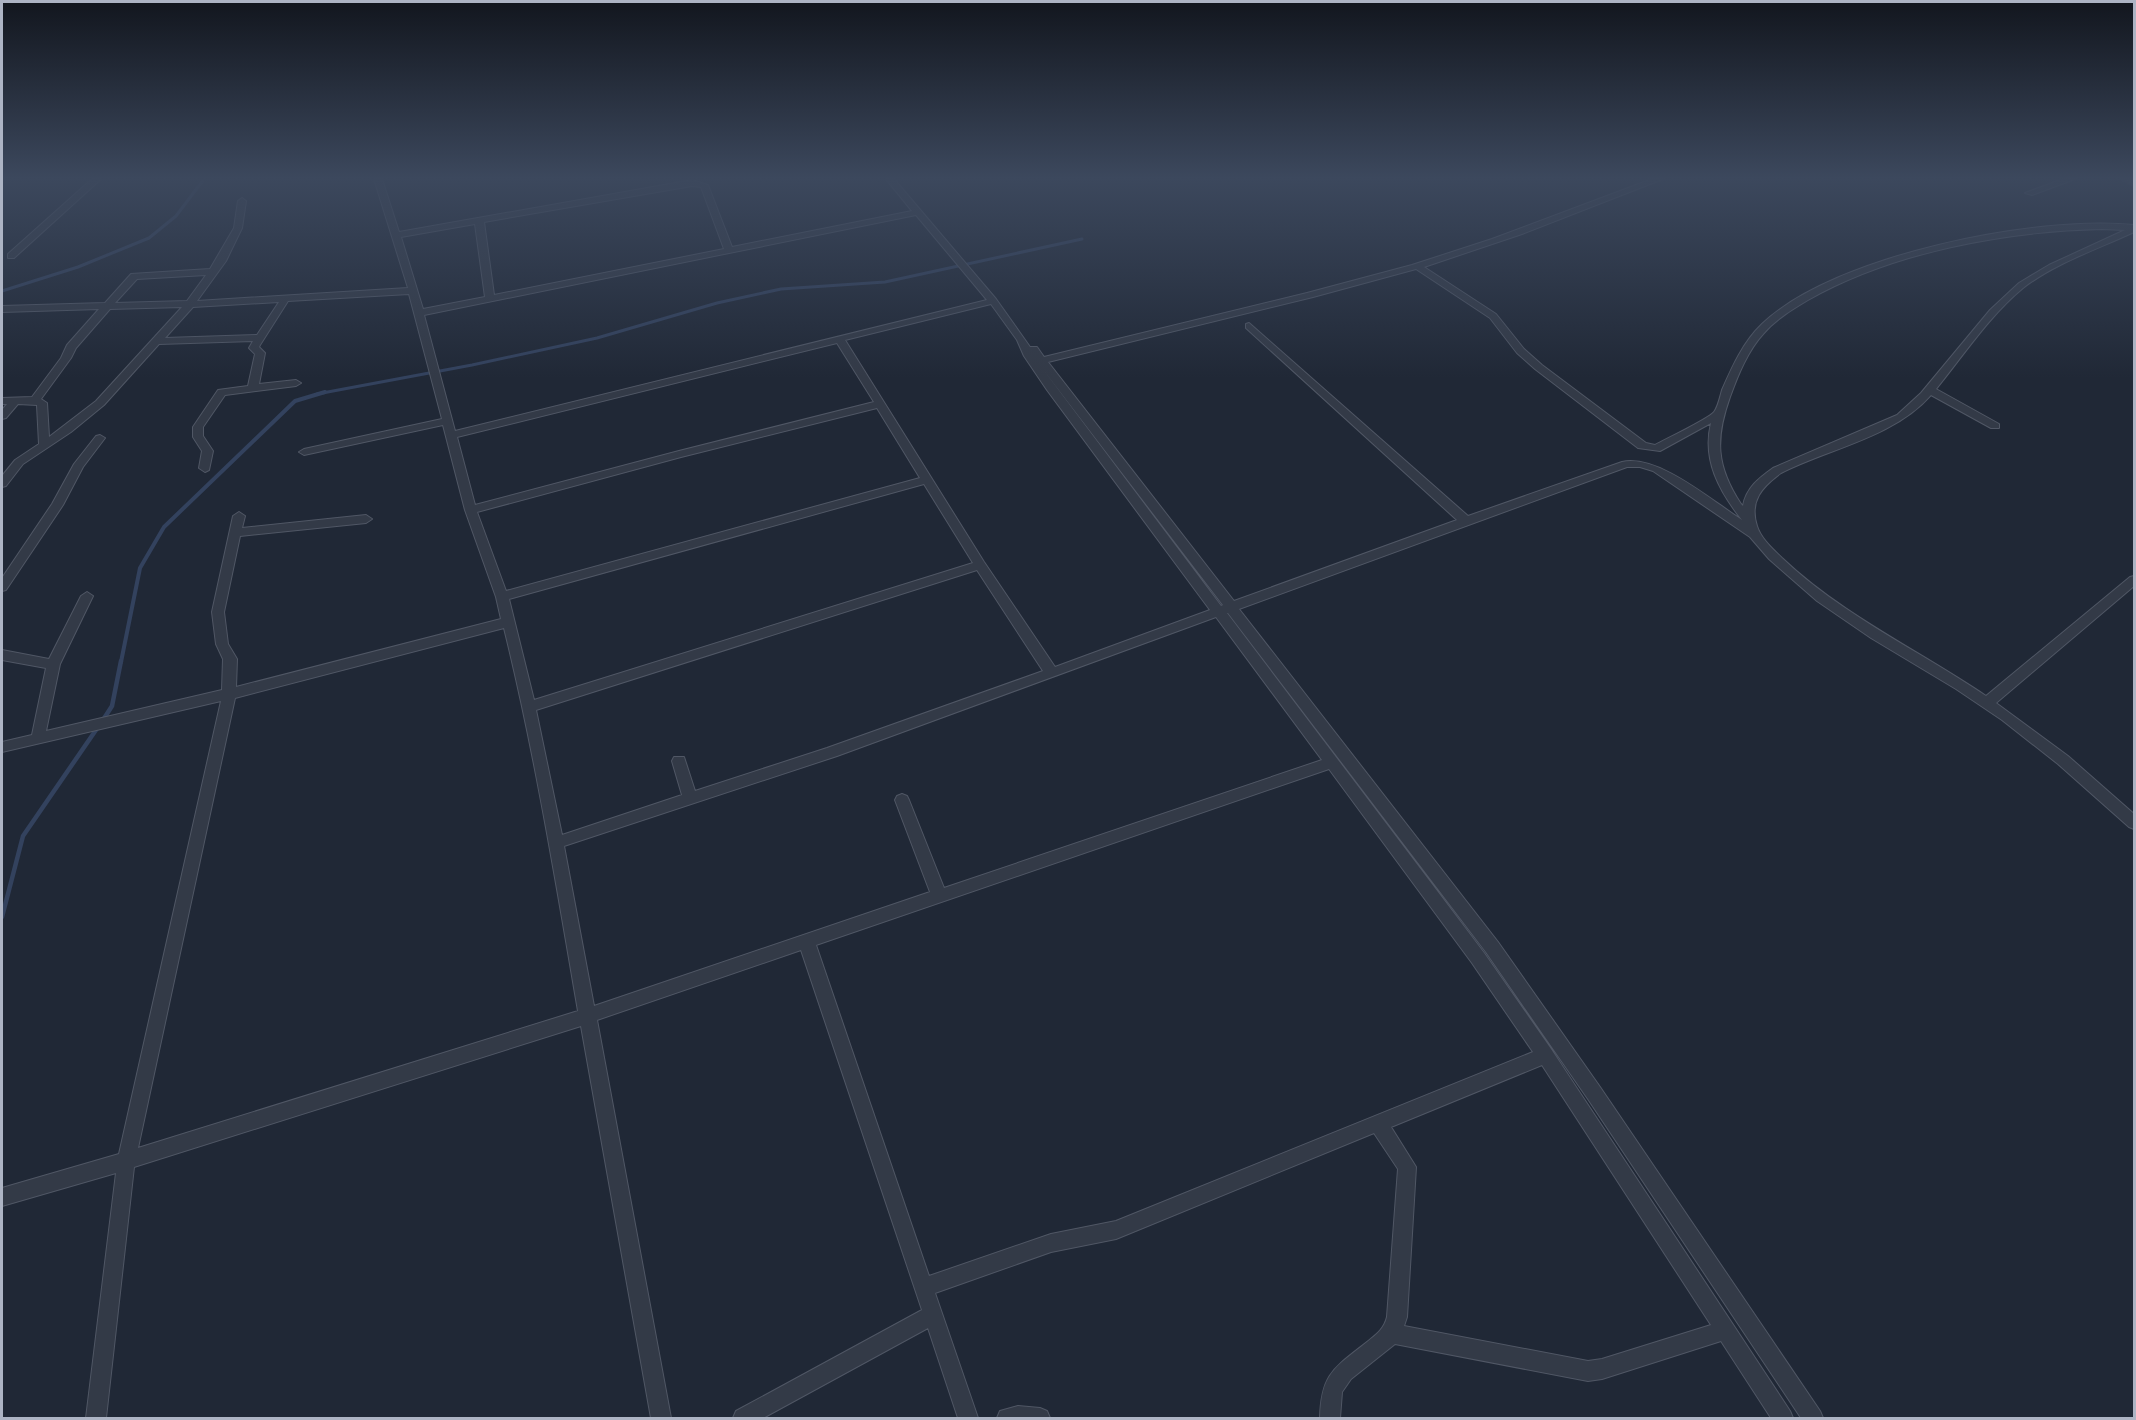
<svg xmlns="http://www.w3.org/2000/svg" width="2136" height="1420" viewBox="0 0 2136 1420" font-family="Helvetica,sans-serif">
	<rect width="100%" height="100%" fill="#202836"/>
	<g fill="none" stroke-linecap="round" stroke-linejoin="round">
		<g stroke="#33425e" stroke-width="3">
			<polyline points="2,291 78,267 149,238 176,216 204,179"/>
			<polyline points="317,394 472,365 597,338 717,303 781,289 885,282 1082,239"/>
		</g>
		<polyline stroke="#33425e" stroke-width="4" points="121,662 140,568 164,527 295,401 325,392"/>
		<g stroke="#33425e" stroke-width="4.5">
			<polyline points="103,720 112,706 121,661"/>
			<polyline points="2,917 23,836 98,727"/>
		</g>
		<defs>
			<g id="minor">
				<polygon points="92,179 101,179 14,258 8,258 8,254"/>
				<path d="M374,179H382L399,232L692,180L708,185L732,247L912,211L886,179H894L996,299L1030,347H1037L1044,357L1307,293L1412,265L1492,239L1652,179H1663L1522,234L1424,267L1496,314L1524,349L1542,365L1646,443L1655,445C1664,440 1710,418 1714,412C1718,407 1720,397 1722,390C1732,367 1743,342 1762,324C1834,255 2037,215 2134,225V232C2098,249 2055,263 2023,288C1989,316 1963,356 1936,389L1999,424V428H1991L1931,395C1893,438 1830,448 1781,473C1762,487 1749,501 1757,526C1761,539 1773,549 1782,558C1842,615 1918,650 1986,696L2130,577L2134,576V586L1996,703L2068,756L2134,814V829L2129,827L2058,764L2002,720L1956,689L1871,638L1817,601L1769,559L1750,537L1653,471L1640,467H1627L1239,609L1498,942L1600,1087L1820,1411L1823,1418H1801L1588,1099L1486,952L1228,613H1227L1484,953L1551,1049L1790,1411L1793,1418H1771L1721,1341L1602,1379L1588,1381L1395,1344L1351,1379L1342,1392L1340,1418H1320C1321,1374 1334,1368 1367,1342C1377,1334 1384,1329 1387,1317L1398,1169L1374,1133L1116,1239L1051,1252L935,1293L978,1418H958L928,1328L763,1418H733L736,1411L922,1310L801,950L597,1020L671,1418H651L581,1026L134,1167L106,1418H86L116,1173L2,1206V1188L119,1154L221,701L2,752V742L32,735L46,668L2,660V650L49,659L81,596L87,592L93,596L60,664L46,731L222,690L223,659L216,644L212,612L233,516L239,512L245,516L242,528L366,515L372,519L366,523L240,536L224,612L228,644L237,659L236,687L501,619L496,597L465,510L443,425L304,455L299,452L304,449L442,419L409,294L288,301L260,345L259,347L265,353L259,384L296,380L301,383L296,386L225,395L203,427V436L213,451L209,470L205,472L199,468L202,451L193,437V427L218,390L248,386L255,354L249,348L253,341L159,344L104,405L71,432L23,464L6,486L2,487V476L15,460L39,444L37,405L18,404L6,418L2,419V410L7,404H2V398L32,397L61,358L67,345L99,309L2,312V306L105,303L131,274L210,269L234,228L238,201L242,198L246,201L242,228L226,261L197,301L408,288ZM692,186L701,187L724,249L494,295L484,222ZM916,215L987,300L455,431L424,315ZM475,224L485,297L423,309L401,237ZM2102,229L2125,230L2049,265L2019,283L1990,310L1921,393L1897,415L1773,468C1759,478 1746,488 1743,506L1741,504C1716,466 1715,439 1730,397C1738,375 1748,350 1764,333C1776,319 1793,309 1808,300C1892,252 2006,231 2102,229ZM1416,269L1490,318L1517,353L1535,369L1638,448L1660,451L1711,423C1702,460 1719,491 1742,520C1712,501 1658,454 1622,462L1468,516L1249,323L1246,324V328L1457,520L1234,601L1048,362L1313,297ZM206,275L187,301L115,303L137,279ZM279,302L257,335L165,338L193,307ZM991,304L1017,340L1024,356L1047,390L1210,610L1055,667L984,562L845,340ZM182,307L96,401L49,437L47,403L41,399L71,358L76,348L110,309ZM837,343L874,402L679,451L475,505L457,437ZM1042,368L1223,605L1221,606ZM877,408L920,478L506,591L477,512L681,457ZM924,484L973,563L534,700L509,599ZM977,570L1043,671L827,748L695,791L684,757H674L672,761L682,795L562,835L536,710ZM1216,617L1322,760L944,888L909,800L907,796L902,794L897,796L895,800L930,892L594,1006L564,846L837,756ZM504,628C535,754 556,883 578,1011L138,1148L235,698ZM1329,769L1472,963L1533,1052L1116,1221L1051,1234L929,1276L816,945ZM1542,1065L1711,1325L1602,1359L1588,1361L1404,1326L1407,1317L1416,1167L1391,1127Z"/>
				<polygon points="2063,179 2075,179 2032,195 2025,193"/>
				<polygon points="100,435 105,438 83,467 63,505 6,590 2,591 2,578 52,504 74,464 96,436"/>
				<polygon points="1018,1406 1040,1408 1047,1411 1050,1418 997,1418 1000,1411"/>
			</g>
			<polygon id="major" points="2122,179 2134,179 2134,185"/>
		</defs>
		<use href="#minor" stroke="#505765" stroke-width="2"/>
		<use href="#major" stroke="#3c4350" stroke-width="4"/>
		<use href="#minor" fill="#333a47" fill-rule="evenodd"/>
		<use href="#major" fill="#515967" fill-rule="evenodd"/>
	</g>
	<linearGradient id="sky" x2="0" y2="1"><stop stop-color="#12161e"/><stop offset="0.47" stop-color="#3c485d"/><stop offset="1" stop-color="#3c485d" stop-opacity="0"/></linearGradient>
	<rect width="2136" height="378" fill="url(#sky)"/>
	<rect width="2136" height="1420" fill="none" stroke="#adb4c4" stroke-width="6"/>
</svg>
